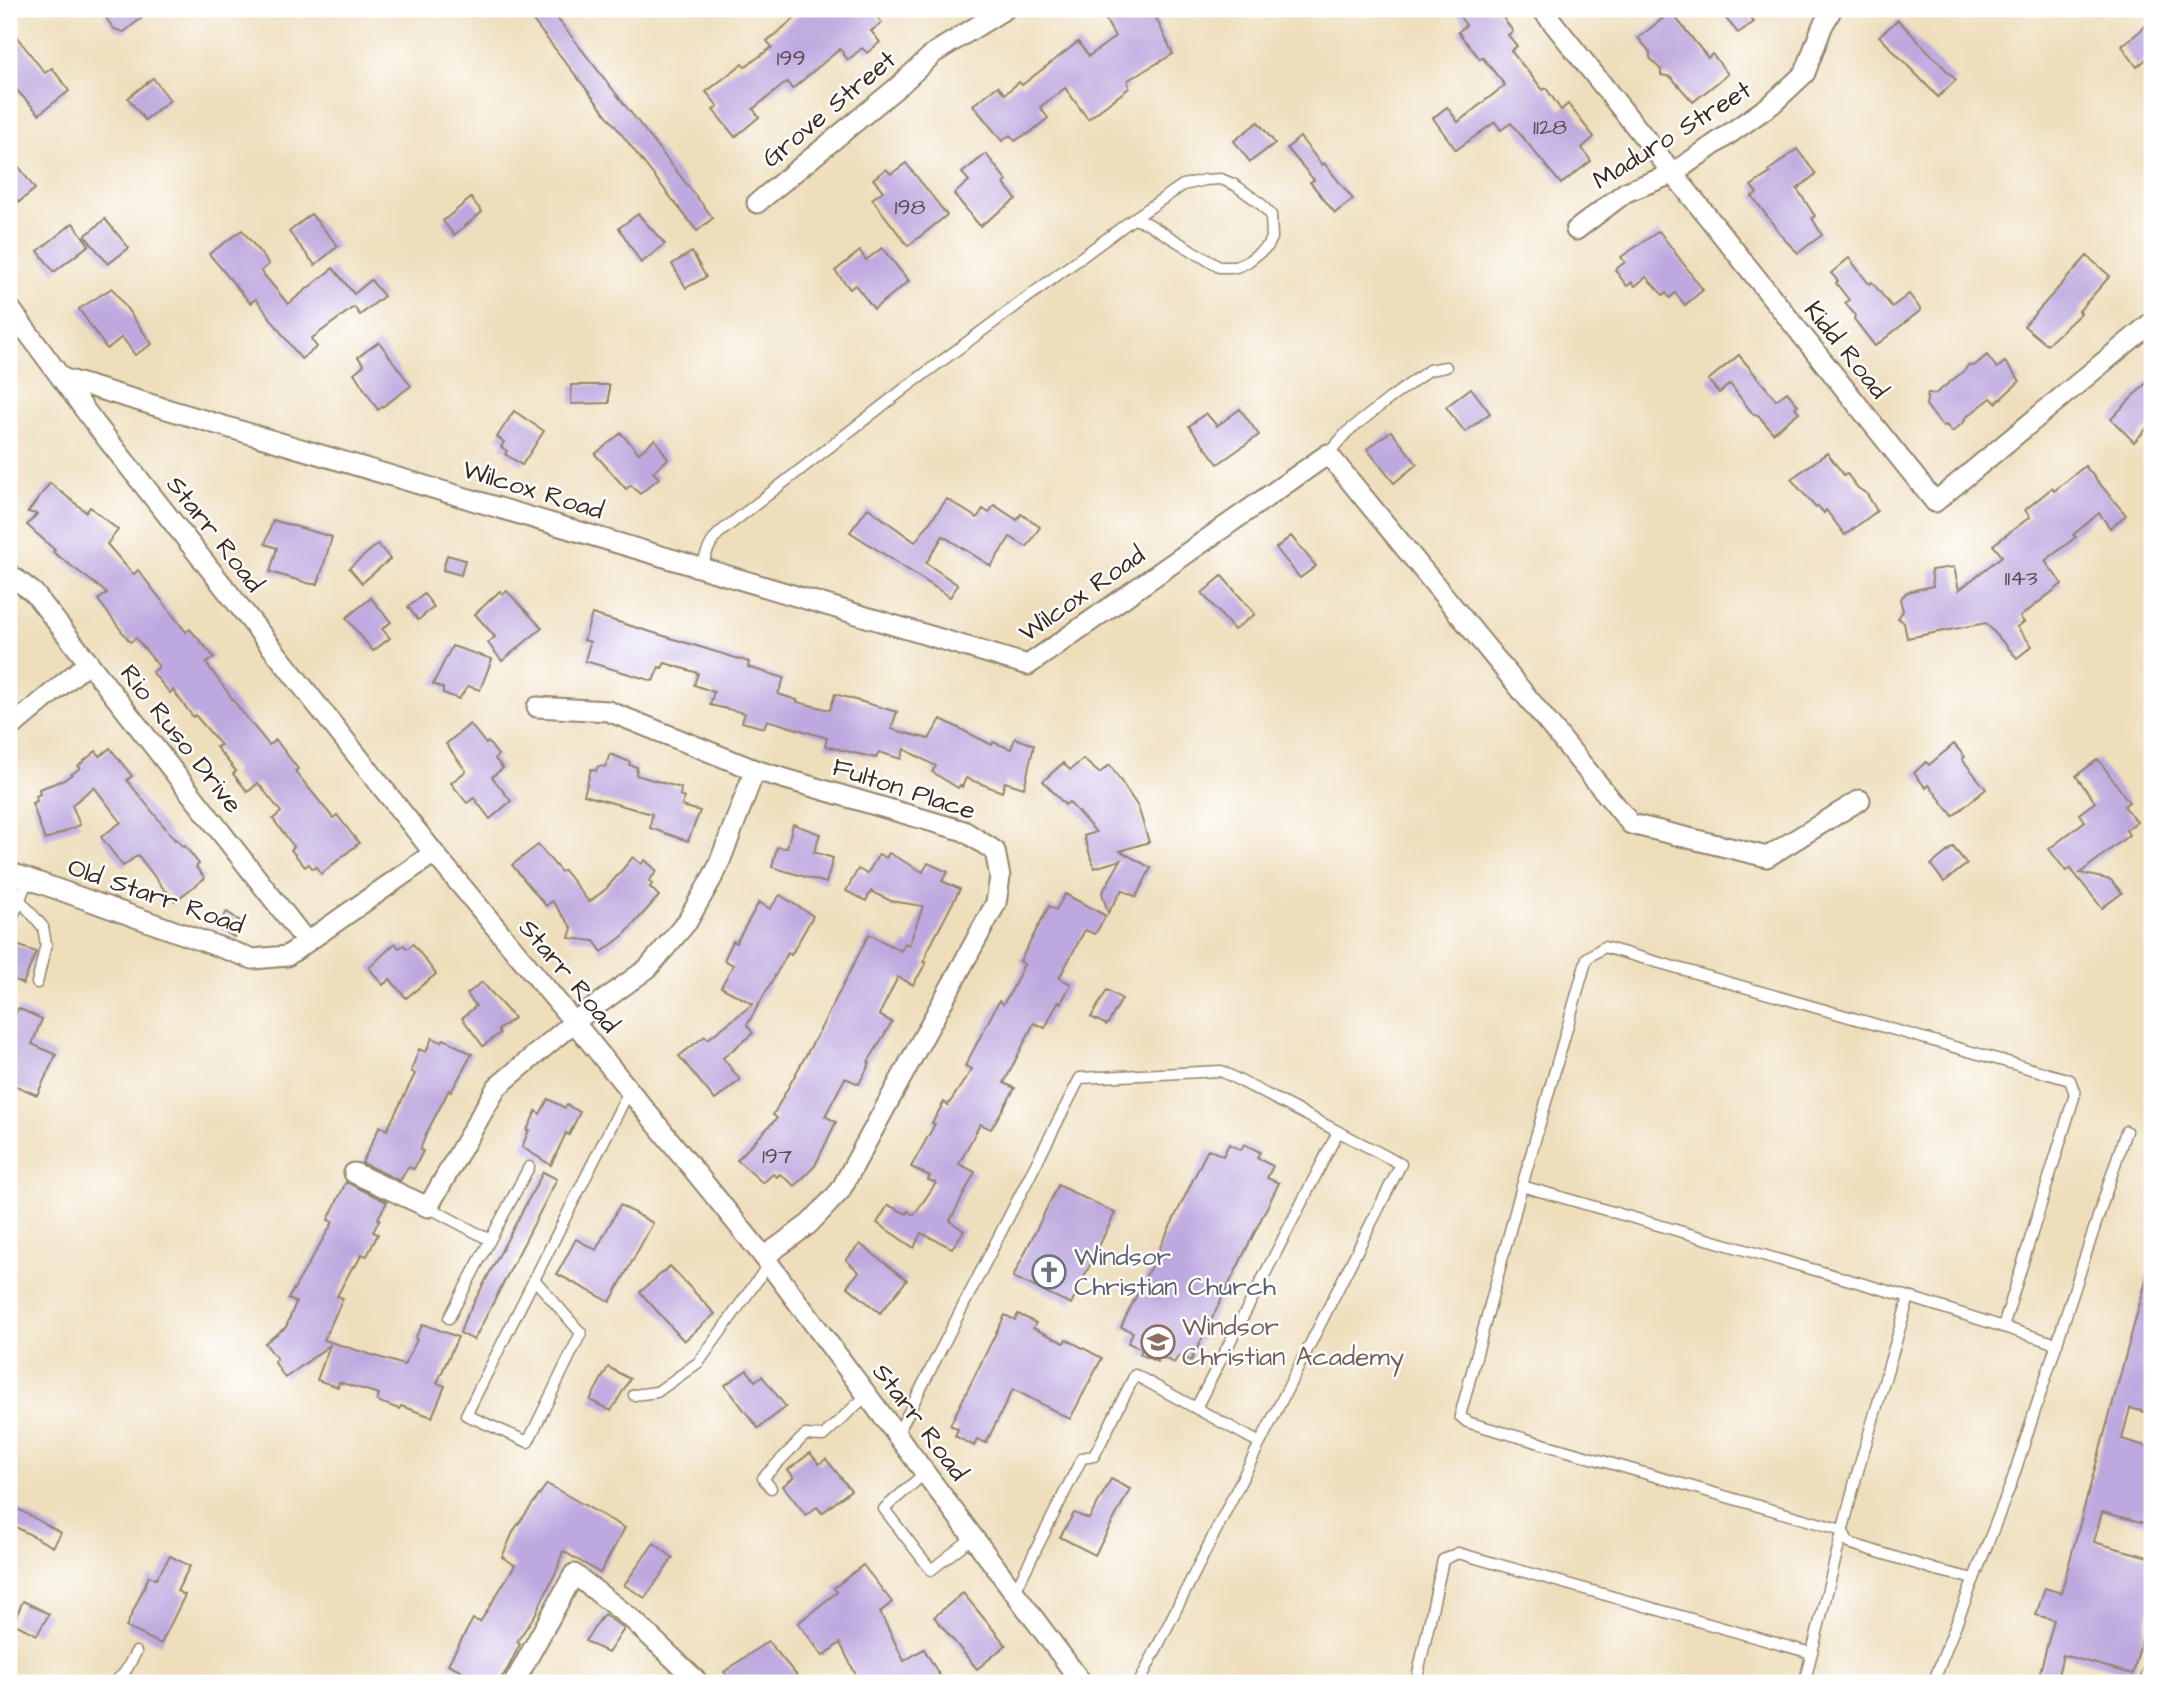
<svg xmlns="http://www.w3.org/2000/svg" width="2161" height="1692" viewBox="0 0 2161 1692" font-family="'Architects Daughter',sans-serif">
	<rect width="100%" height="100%" fill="#fff"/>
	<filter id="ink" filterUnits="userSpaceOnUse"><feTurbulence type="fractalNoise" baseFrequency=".0143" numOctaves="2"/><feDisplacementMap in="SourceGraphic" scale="14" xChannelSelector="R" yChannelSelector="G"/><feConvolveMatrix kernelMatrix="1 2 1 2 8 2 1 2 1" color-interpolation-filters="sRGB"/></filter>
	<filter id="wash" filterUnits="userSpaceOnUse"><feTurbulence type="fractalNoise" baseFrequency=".00686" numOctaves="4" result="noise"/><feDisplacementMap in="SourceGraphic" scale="28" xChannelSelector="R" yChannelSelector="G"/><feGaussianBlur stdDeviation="1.57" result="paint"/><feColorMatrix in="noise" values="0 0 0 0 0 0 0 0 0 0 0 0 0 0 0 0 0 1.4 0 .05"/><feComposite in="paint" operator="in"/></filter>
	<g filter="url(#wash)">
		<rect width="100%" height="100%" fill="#eedebc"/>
		<g id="blocks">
			<g fill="#bda9df">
				<polygon points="112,9 153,9 124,32 114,29 104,15"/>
				<polygon points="524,9 550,9 713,218 697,231"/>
				<polygon points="806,9 871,9 882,23 871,31 880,42 867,53 862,48 848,60 840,49 792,89 787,82 753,109 759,117 735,137 713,110 718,106 706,92 742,64 745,67 772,47 767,41"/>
				<polygon points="1100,9 1152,9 1173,54 1128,80 1129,88 1088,119 1065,88 1040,107 1048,118 1027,135 1026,134 1015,141 1010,135 1002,141 973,105 998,86 1005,94 1019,82 1022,85 1078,42 1089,56 1115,37"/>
				<polygon points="1454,9 1496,9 1513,31 1508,35 1517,46 1511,51 1543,90 1546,88 1561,110 1568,104 1594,137 1582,148 1591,161 1561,184 1511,123 1501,130 1495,122 1456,150 1433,118 1447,107 1458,122 1505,85 1482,57 1480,59 1458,32 1466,25"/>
				<polygon points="1718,9 1763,9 1751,19 1754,22 1738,33"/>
				<polygon points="1671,12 1708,58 1712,54 1728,74 1693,102 1671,77 1661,75 1661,70 1650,58 1650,52 1638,38"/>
				<polygon points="1898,20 1956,80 1938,97 1879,36"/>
				<polygon points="2152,21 2152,54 2137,67 2122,46"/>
				<polygon points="9,27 45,73 52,68 69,91 39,114 9,82"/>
				<polygon points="153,78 170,100 145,120 128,98"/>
				<polygon points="1258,122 1275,143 1250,162 1234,141"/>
				<polygon points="1300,137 1322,165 1324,163 1353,199 1335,213 1310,182 1314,180 1287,148"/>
				<polygon points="1797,149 1816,174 1797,189 1815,216 1812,218 1822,235 1798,253 1786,241 1752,196 1757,193 1751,186 1770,173 1768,171"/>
				<polygon points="9,153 35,189 19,202 9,188"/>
				<polygon points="986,154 1007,181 1004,184 1016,199 980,226 954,194 969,181 962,173"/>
				<polygon points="906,163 947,215 908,246 872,199 883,191 873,179 886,169 891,174"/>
				<polygon points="471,198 482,212 454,235 443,221"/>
				<polygon points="311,214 338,246 315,265 289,232"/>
				<polygon points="638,214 665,244 641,263 619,228"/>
				<polygon points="105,219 129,248 108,264 85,236"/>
				<polygon points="73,223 89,245 54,272 38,251"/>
				<polygon points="242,230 269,264 261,271 288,304 333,268 354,294 371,280 384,296 360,315 354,307 311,339 317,347 301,359 256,299 250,303 209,254"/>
				<polygon points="1659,231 1703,290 1685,305 1675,293 1670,298 1666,293 1663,295 1646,277 1635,286 1632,282 1627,286 1615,270 1625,262 1621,257"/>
				<polygon points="882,248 909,281 874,309 855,285 850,289 835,271 860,251 866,260"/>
				<polygon points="692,252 706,277 686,288 672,264"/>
				<polygon points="2087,256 2110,276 2079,311 2081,313 2047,345 2024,326"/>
				<polygon points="1849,258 1869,284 1872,282 1892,307 1909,294 1921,310 1875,346 1854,319 1855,315 1845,303 1849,300 1836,283 1838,281 1831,273"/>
				<polygon points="112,288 152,344 135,355 122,337 107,349 79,309"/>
				<polygon points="379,342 411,386 378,410 354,373 364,365 358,357"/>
				<polygon points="1739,355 1776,400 1787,392 1798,405 1795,407 1799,412 1773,433 1758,415 1753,414 1730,384 1719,393 1708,380"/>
				<polygon points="1987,355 1997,368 2005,362 2020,381 1996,403 1991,398 1978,408 1964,419 1965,421 1952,432 1946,425 1943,427 1926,405 1928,393 1935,394 1965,370 1968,365 1974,366"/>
				<polygon points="2152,377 2152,423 2134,442 2111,419"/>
				<polygon points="571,385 609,385 609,403 571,404"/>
				<polygon points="1471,388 1490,413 1465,432 1446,407"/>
				<polygon points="1240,409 1259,435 1218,464 1189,426 1206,413 1217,426"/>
				<polygon points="514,411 544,431 522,465 505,454 507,451 501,447 504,442 497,437"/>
				<polygon points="1391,431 1417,464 1394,483 1367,449"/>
				<polygon points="621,433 639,453 655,439 668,459 653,472 659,478 640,494 631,485 626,489 595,454"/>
				<polygon points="1827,453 1844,475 1847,474 1858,488 1867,494 1877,511 1845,535 1826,510 1824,513 1818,506 1816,508 1791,479"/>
				<polygon points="2085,466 2126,515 2110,528 2099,513 2073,535 2076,537 2045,561 2062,584 2020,617 2024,622 2017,627 2032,646 2017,658 1986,623 1907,638 1904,623 1898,618 1903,611 1900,599 1907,592 1933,586 1931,570 1954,567 1959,590 2002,556 1993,545 2030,517 2025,510 2052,488 2054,491"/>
				<polygon points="50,483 86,512 90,507 118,530 107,544 131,572 134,574 138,570 186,632 190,629 214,657 206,663 242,712 269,745 276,740 298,769 295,771 333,818 337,815 359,843 321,874 316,867 313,869 309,864 305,867 291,850 294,847 273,819 281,812 258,783 248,792 233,774 236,771 216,747 221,745 195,715 193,717 173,690 170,693 152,672 158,668 158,665 136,638 130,642 98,600 107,593 53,552 55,550 27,525 37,514 28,512"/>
				<polygon points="947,499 977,518 983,509 989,513 994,505 1017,520 1021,514 1040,527 1027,547 1010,537 991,566 943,536 926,563 958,585 950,597 850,532 868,508 915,542"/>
				<polygon points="273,520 332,537 318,584 311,584 270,572 277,548 265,544"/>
				<polygon points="1291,536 1316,566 1300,578 1276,548"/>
				<polygon points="378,544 390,559 362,583 349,568"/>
				<polygon points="447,555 465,560 461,575 443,570"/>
				<polygon points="1222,576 1255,614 1234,630 1202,593"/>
				<polygon points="500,591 503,594 507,591 542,628 502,661 488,643 495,637 475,614"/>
				<polygon points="424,594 434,607 418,620 408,607"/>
				<polygon points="371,598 391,622 382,629 390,638 373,651 346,618"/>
				<polygon points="592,614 749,662 748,667 784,678 778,694 797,700 797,702 830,710 835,694 897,712 891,729 929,739 941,719 992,745 993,742 1011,749 1015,738 1034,745 1024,788 1005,782 1002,792 966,778 962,787 960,785 958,788 932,772 936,766 904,749 901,759 879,752 876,758 825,746 827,738 767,720 764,728 742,722 745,713 710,705 714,692 694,685 698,673 665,663 662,668 659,667 653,681 585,661 590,642 584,640"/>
				<polygon points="452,646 492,659 480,690 468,686 459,699 443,693 443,688 433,684"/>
				<polygon points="470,724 486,744 488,742 498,755 495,759 503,768 492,777 511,801 490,819 474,798 467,803 451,783 466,771 446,744"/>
				<polygon points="1954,744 1965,757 1962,759 1986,789 1953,816 1929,785 1926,788 1914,773 1926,762 1929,765"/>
				<polygon points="110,748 132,776 127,780 175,840 176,839 183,847 185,846 199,864 196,867 205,878 175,901 167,891 166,892 138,855 123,866 101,837 121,822 94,787 72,805 80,825 45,840 32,803 37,801 36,796 40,794 39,789 64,780 80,768 78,766 96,751 100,756"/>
				<polygon points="610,754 630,762 629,765 637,767 636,775 681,788 680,796 684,798 682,806 700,811 688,841 650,828 652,814 584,795 591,769 596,771 598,766 605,767"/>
				<polygon points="1083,759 1099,773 1110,765 1138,807 1149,842 1120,851 1151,868 1136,897 1122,890 1108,913 1102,893 1121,860 1094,868 1084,836 1096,832 1069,802 1065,805 1043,781 1063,763 1070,770"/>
				<polygon points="2098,759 2129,802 2124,806 2137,822 2126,830 2129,835 2080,873 2111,880 2122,893 2102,908 2070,868 2066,871 2049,849 2085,821 2079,814 2095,802 2076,776"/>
				<polygon points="793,824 820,834 814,852 833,858 826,883 772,867 777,847 787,848"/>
				<polygon points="538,845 561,872 564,870 589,902 606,889 633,857 641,864 645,860 657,871 649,881 652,884 650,887 659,896 624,935 602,952 594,941 569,938 572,928 552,901 546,906 512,865"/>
				<polygon points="1953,847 1967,864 1944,882 1931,865"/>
				<polygon points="889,853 923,872 928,863 948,872 942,881 960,889 926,954 927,955 923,962 926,963 913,985 898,977 879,1015 892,1022 868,1062 870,1063 859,1084 845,1078 825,1116 836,1122 815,1166 795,1186 780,1174 777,1177 773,1174 763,1183 737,1160 777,1118 773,1115 822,1026 869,934 901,951 905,943 909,945 923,906 891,901 871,891 866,901 846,891 858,869 867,874 879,854 886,858"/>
				<polygon points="1065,894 1106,916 1095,934 1085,930 1059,978 1071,984 1061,1003 1058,1002 1045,1028 1034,1023 1004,1083 1015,1088 991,1129 980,1124 959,1164 975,1172 950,1221 964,1231 952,1248 921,1233 914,1248 877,1223 888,1205 907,1214 908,1211 914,1215 936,1183 928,1180 930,1176 911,1167 935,1124 932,1123 944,1102 948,1105 972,1069 965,1066 999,1001 1003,1004 1013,988 1024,964 1020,961 1049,906 1056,910"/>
				<polygon points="780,895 813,916 791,955 788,953 747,1025 753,1033 723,1058 740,1080 715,1100 679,1056 705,1036 708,1039 753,1004 721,987 733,965 724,960 733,941 736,943 759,902 770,909"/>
				<polygon points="227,912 243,923 234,937 217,926"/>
				<polygon points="9,942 36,952 23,984 9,977"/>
				<polygon points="395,943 399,948 404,945 407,949 413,944 436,974 406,998 390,979 383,985 369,968"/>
				<polygon points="482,982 514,1018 498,1030 500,1033 483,1046 462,1018 476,1006 467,994"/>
				<polygon points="1107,990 1122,999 1107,1025 1091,1017"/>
				<polygon points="18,1008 42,1019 32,1044 56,1055 37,1095 9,1083 9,1030"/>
				<polygon points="432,1038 441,1042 444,1039 472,1054 451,1092 449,1090 427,1132 420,1150 423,1151 414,1169 408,1167 400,1181 362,1163 380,1126 387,1130 415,1074 411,1071 419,1049 426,1052"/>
				<polygon points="548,1099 565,1108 567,1105 580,1112 569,1135 566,1133 551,1165 522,1147 529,1130 527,1130 536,1111 540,1114"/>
				<polygon points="1229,1144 1241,1150 1244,1144 1260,1152 1257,1158 1273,1166 1267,1178 1279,1183 1191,1361 1179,1355 1174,1363 1160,1356 1157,1362 1140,1354 1142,1349 1128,1343 1133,1332 1121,1327 1208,1149 1223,1156"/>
				<polygon points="543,1172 557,1179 474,1340 460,1333 464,1321"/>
				<polygon points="346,1182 387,1202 378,1218 380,1219 373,1232 378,1234 367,1256 362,1254 355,1267 353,1266 337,1296 343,1298 324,1340 404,1365 417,1340 415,1338 423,1324 458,1337 437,1383 445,1386 432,1417 401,1406 399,1409 377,1401 379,1394 339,1382 338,1387 317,1380 330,1345 285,1378 274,1361 277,1359 265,1343 286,1327 296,1302 288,1299 333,1222 328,1220"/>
				<polygon points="1058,1185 1115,1213 1071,1304 1013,1277"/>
				<polygon points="620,1205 653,1223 610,1302 557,1274 576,1239 596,1250"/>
				<polygon points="860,1244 907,1280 880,1313 847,1286 859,1272 846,1260"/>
				<polygon points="670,1266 715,1314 684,1341 640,1292"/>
				<polygon points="2147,1277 2152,1278 2152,1414 2130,1408 2122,1439 2152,1448 2152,1525 2102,1512 2094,1542 2152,1558 2152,1612 2149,1611 2133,1674 2063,1655 2056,1683 2037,1683 2054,1620 2036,1615 2045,1588 2061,1593"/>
				<polygon points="1018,1314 1036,1323 1033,1328 1064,1343 1066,1339 1102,1358 1070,1419 1013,1389 986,1443 977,1439 974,1446 955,1436 958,1429 950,1425 1005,1315 1015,1320"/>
				<polygon points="608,1367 630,1379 611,1411 590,1400"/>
				<polygon points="747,1370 755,1381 762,1376 786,1407 758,1428 725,1385"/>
				<polygon points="810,1453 819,1464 826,1459 851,1490 822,1513 817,1507 806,1515 783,1486 794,1477 788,1470"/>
				<polygon points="1111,1479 1130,1489 1095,1555 1060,1537 1074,1513 1089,1519"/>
				<polygon points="547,1484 625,1528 600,1573 563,1551 557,1570 536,1613 517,1642 520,1644 508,1668 498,1683 486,1683 448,1664 473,1619 480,1622 515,1565 502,1557 514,1530"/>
				<polygon points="18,1509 61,1533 53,1547 12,1525"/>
				<polygon points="654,1543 673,1558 645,1598 624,1585"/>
				<polygon points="170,1556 190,1566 177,1591 185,1595 161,1644 126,1627 149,1576 156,1579"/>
				<polygon points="863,1565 892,1602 880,1612 904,1661 924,1649 944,1683 860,1683 840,1643 823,1656 798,1623 837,1592 834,1588"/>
				<polygon points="963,1593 1006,1645 977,1669 934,1617"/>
				<polygon points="23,1601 49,1614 37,1635 13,1623"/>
				<polygon points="604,1614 624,1629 608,1653 585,1641"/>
				<polygon points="768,1641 803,1683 732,1683 724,1672"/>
			</g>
		</g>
	</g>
	<g filter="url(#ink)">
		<use href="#blocks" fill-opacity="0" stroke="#94846d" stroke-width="2"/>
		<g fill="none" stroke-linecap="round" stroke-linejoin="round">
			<defs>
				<g id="service">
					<polyline points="1328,454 1347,432 1389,399 1429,370 1446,367"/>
					<path d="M701,568C706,555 709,543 719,533L904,389L1133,219L1183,185L1205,180L1221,179L1235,185L1260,203L1271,215L1272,238L1268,246L1246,263L1236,267H1219L1147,223L1133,219"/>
					<polyline points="20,900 43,927 46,944 37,983"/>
					<polyline points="11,922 28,879"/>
					<polyline points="1522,1186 1460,1416 1467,1422 1842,1530 1849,1543 1936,1570 1974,1579"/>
					<polyline points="428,1207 490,1240 529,1167"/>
					<polyline points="534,1279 581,1333 528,1442 466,1415 629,1091"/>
					<polyline points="1909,1297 1522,1186 1587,958 1604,947 2070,1080 2075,1094 2003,1327"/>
					<polyline points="449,1318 490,1240"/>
					<polyline points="634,1395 657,1392 699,1362 769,1264"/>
					<polyline points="1196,1408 1338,1132"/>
					<polyline points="897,1435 1080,1078 1221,1071 1401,1164 1139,1683"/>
					<polyline points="925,1473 884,1509 931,1570 973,1537"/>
					<polyline points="771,1488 763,1478 805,1435 823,1436 867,1395"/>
					<polyline points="1014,1593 1082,1458 1094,1456 1135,1375 1260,1443"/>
					<polyline points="114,1683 125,1672 136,1652"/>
					<polyline points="1416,1683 1443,1560 1458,1553 1811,1653"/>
					<polyline points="1806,1683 1807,1672 1855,1481 1909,1297 2057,1344"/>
					<polyline points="1933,1683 2011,1484 2126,1131"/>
					<polyline points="2145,1683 2152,1659"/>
				</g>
				<g id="minor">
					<polyline points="1542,9 1935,502 2152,322"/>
					<polyline points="757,203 900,85 934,53 1005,9"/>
					<polyline points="1576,230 1626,192 1672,174 1772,104 1805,73 1822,27 1832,9"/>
					<polyline points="9,307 93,421 434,853 574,1022 764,1257 1082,1683"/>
					<polyline points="62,378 1028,665 1328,454 1631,824 1767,857 1860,800"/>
					<polyline points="9,574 34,593 306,941"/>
					<polyline points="537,707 608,711 755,770 964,831 995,851 1000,877 996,903 840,1191 809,1224 764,1257"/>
					<polyline points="16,723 88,663"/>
					<polyline points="9,872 253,959 287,956 434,853"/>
					<polyline points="354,1173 428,1207 497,1087 574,1022 648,968 687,922 717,869 755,770"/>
					<polyline points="514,1683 574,1574 633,1620 699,1683"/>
				</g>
			</defs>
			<use href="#service" stroke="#94846d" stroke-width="13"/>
			<use href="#minor" stroke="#94846d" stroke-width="23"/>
			<use href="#service" stroke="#fff" stroke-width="10"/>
			<use href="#minor" stroke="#fff" stroke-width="19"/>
		</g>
	</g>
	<defs>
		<symbol id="church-ring" viewBox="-11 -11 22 22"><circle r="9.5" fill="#fff" stroke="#6b7280" stroke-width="1.5"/><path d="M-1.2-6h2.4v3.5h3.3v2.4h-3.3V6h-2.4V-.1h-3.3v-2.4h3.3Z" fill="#6b7280"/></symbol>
		<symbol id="school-ring" viewBox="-11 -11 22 22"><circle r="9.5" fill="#fff" stroke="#8d6e63" stroke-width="1.5"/><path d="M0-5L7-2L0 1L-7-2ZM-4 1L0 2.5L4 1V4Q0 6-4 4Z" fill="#8d6e63"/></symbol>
	</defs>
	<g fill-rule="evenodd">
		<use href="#church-ring" x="1030" y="1253" width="38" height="38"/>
		<use href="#school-ring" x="1139" y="1323" width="38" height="38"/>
	</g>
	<g text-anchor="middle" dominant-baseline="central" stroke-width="5" stroke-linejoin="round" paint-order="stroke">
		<g font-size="23" fill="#5c4a4e">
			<text x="791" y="58">199</text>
			<text x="1550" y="127">1128</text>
			<text x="910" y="207">198</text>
			<text x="2021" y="578">1143</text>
			<text x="777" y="1156">197</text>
		</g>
		<g font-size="26" fill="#3b2a1e" stroke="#fff">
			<text transform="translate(829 109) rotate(-40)">Grove Street</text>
			<text transform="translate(1672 135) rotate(-32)">Maduro Street</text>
			<text transform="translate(1846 350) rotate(51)">Kidd Road</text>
			<text transform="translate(533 490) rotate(17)">Wilcox Road</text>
			<text transform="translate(215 534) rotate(52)">Starr Road</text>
			<text transform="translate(1082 594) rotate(-35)">Wilcox Road</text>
			<text transform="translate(181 739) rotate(52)">Rio Ruso Drive</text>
			<text transform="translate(904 789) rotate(18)">Fulton Place</text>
			<text transform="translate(156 896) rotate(19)">Old Starr Road</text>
			<text transform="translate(569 976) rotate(50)">Starr Road</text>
			<text transform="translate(920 1422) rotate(53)">Starr Road</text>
		</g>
		<g font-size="26" fill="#5b616d" stroke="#fff" text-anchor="start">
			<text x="1074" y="1257">Windsor<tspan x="1074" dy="30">Christian Church</tspan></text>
		</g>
		<g font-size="26" fill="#785e54" stroke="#fff" text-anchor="start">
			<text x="1182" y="1327">Windsor<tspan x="1182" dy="30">Christian Academy</tspan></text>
		</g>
	</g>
	<rect width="2161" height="1692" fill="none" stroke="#fff" stroke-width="35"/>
</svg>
